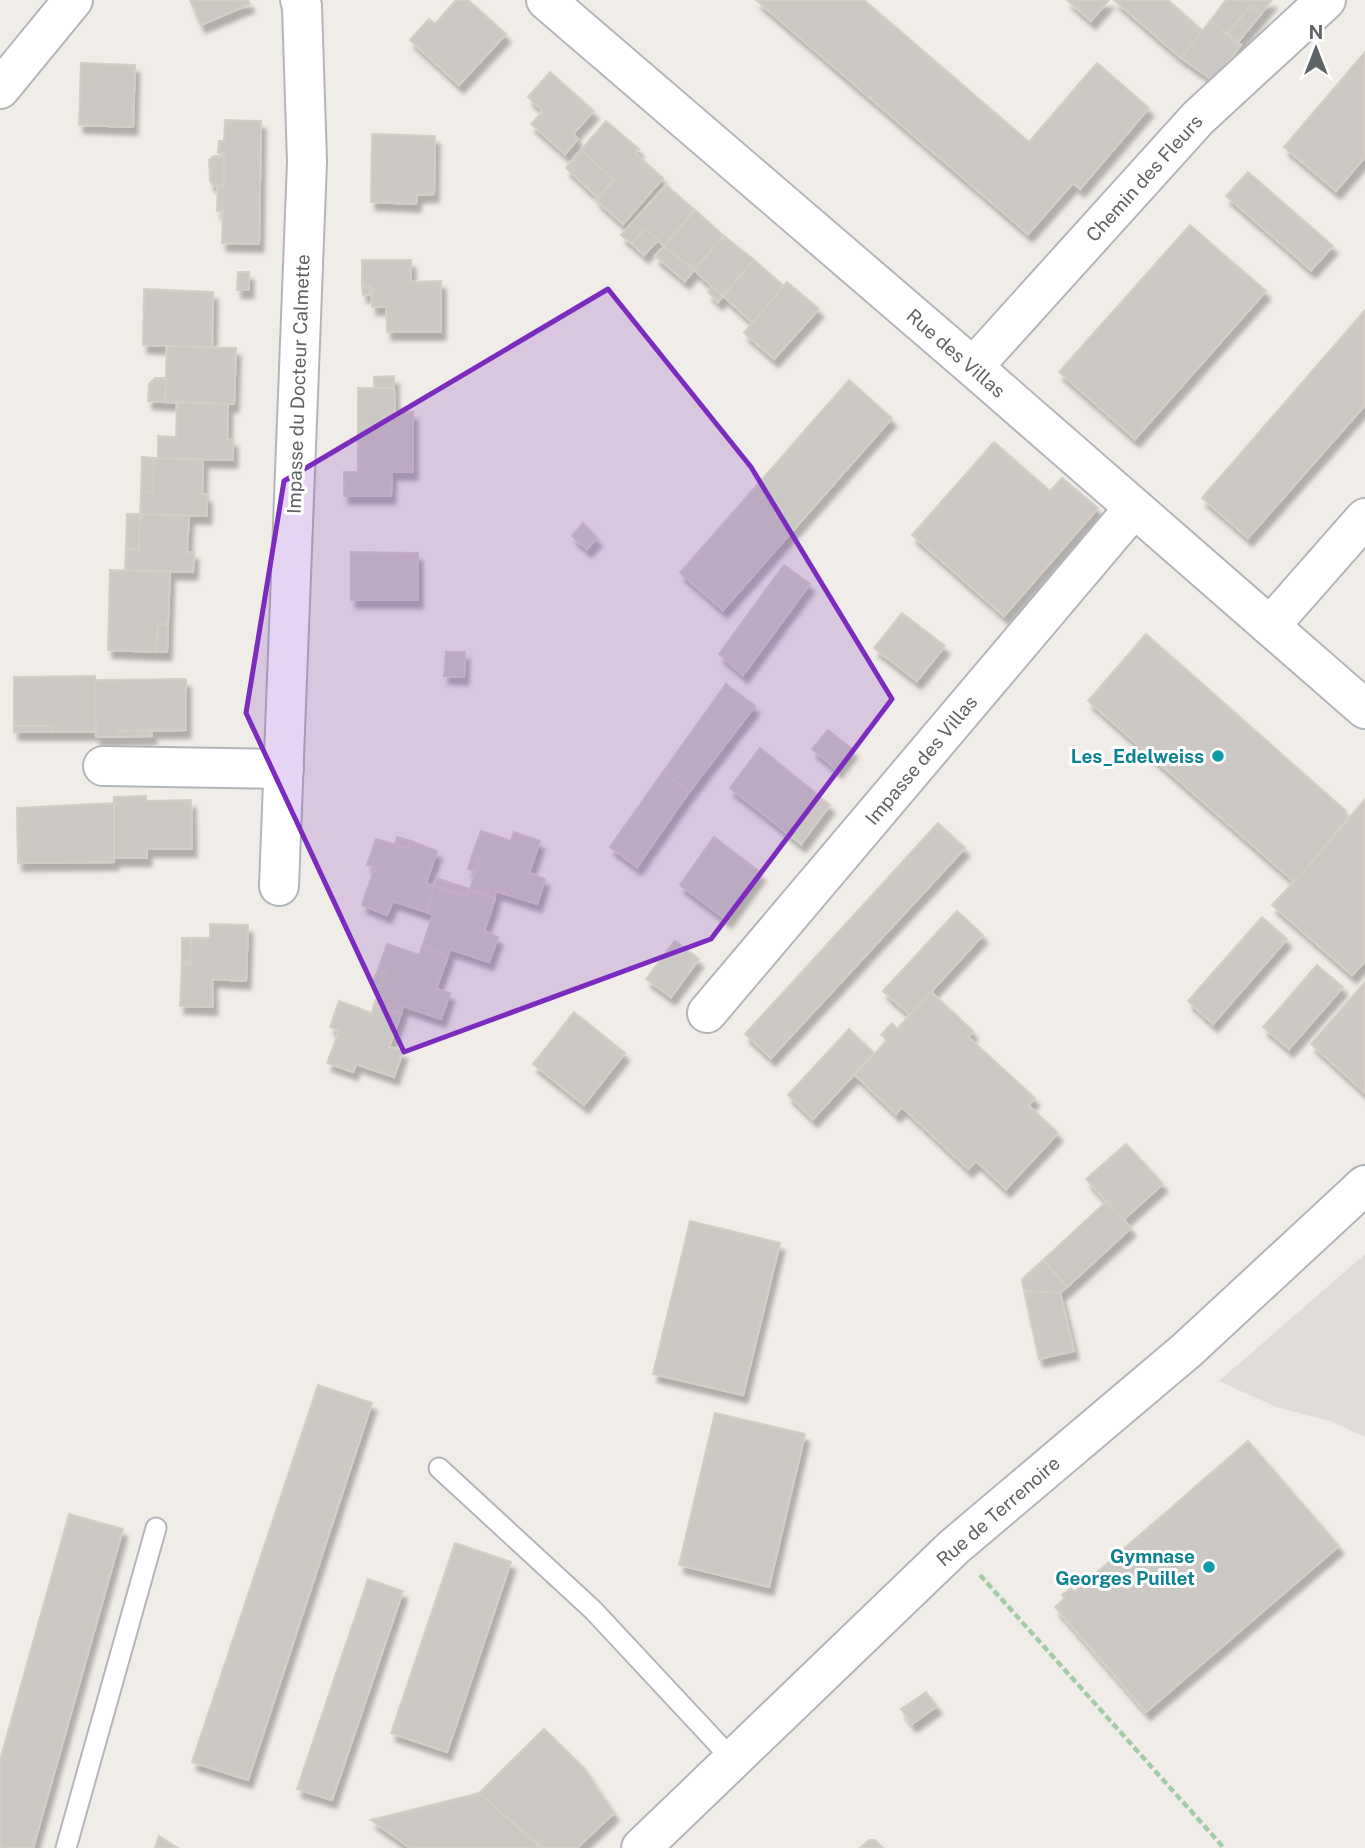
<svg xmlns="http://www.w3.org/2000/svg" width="1365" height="1848" viewBox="0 0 1365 1848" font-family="'Public Sans',sans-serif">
	<defs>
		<filter id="shadow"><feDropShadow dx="4.5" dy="8" stdDeviation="2" flood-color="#0004"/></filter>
	</defs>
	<rect width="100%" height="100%" fill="#f0ede8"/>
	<polygon fill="#dfdcda" points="1365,1254 1365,1437 1330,1421 1276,1407 1219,1381"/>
	<g fill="#ccc8c4" stroke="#d5cec6" stroke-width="2" filter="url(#shadow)">
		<polygon points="190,0 248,0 250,4 201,25"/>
		<polygon points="456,0 468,0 506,34 459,85 410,40 429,19 435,24"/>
		<polygon points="756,0 864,0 1029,142 1097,63 1149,108 1080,189 1073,183 1028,234"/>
		<polygon points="1067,0 1109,0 1091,21"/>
		<polygon points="1114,0 1168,0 1203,31 1181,58"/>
		<polygon points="1226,0 1272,0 1261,14 1251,5 1227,34 1210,21"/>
		<polygon points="1251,5 1261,14 1238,42 1227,34"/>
		<polygon points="1210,21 1241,45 1214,81 1181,58"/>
		<polygon points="1365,52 1365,157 1336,191 1284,147"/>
		<polygon points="81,63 135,65 133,127 79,125"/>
		<polygon points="550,72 594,111 573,134 578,139 565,154 531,124 543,111 528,97"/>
		<polygon points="225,120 261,121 259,244 222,243 223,211 217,211 218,185 224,186 224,153 218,153 219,141 224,141"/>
		<polygon points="606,121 639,149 635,153 663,178 623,224 596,200 614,180 581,150"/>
		<polygon points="372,134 435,136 434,194 417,195 416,204 371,202"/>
		<polygon points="581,150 614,180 598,198 566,168"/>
		<polygon points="214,156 224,156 224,186 213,185 210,181 209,160"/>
		<polygon points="1248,172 1333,246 1311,270 1226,196"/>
		<polygon points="666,185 695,210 664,246 645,228 632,244 621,235"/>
		<polygon points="695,210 724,236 694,270 664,246"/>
		<polygon points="1190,225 1266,291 1135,439 1059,372"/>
		<polygon points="645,228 658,240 644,255 632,244"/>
		<polygon points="724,236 754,260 723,296 694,270"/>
		<polygon points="664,246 694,270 685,281 655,256"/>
		<polygon points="362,260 411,260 411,282 441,281 441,332 387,332 386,307 372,307 371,286 362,286"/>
		<polygon points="754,260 784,286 753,323 723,296"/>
		<polygon points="238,272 249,272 249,290 237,290"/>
		<polygon points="787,282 819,309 774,359 744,333"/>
		<polygon points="362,286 371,286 372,294 363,295"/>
		<polygon points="712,287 723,296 718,302 708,292"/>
		<polygon points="144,289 213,292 212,348 143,345"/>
		<polygon points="1365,310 1365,405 1248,538 1202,498"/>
		<polygon points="167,346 236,348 234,404 165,402"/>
		<polygon points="394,376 394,388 374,388 374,377"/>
		<polygon points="155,378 166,378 165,402 148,401 149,384"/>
		<polygon points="849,380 892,418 723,610 680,573"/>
		<polygon points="358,388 394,388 395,412 413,412 413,472 358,472"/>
		<polygon points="177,402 228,404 227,439 233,439 233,460 158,458 158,436 176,437"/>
		<polygon points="994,442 1050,491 1062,478 1098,508 1004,616 912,535"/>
		<polygon points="142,457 154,458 153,493 141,492"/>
		<polygon points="154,458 203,460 202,494 207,495 207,516 140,514 141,492 153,493"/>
		<polygon points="344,472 392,472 391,496 344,496"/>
		<polygon points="127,514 140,514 139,550 126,549"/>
		<polygon points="140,514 189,516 187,552 194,552 193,572 125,570 126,549 139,550"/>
		<polygon points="583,523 597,538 587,549 572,536"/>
		<polygon points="351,552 418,553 418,600 351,600"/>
		<polygon points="784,565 810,584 743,675 719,654"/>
		<polygon points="110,570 170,572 168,624 158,624 156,652 108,650"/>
		<polygon points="902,613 945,646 917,681 874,648"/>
		<polygon points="158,624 168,624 167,652 156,652"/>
		<polygon points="1146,634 1346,811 1344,813 1349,817 1297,880 1293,881 1088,701"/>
		<polygon points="446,652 465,652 464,677 444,676"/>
		<polygon points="95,676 96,732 52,732 52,726 14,726 14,677"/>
		<polygon points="186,679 186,730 118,731 118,737 96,737 95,680"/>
		<polygon points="726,684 755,706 689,792 663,772"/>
		<rect x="14" y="726" width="38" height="6"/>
		<polygon points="151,730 152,736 118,737 118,731"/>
		<polygon points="828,730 853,750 837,770 812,749"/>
		<polygon points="760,748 830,805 801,844 730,788"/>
		<polygon points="663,772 689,792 637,867 610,847"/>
		<polygon points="146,796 146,801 191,800 192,849 147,849 147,858 114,858 114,797"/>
		<polygon points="1365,799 1365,961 1352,975 1272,905 1315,859"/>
		<polygon points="114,803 114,862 18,863 17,808"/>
		<polygon points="938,823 965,848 771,1058 745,1034"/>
		<polygon points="481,831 511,841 514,832 540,841 529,873 545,879 537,904 496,891 494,898 470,889 480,859 472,856"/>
		<polygon points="397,837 411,841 409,849 395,845"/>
		<polygon points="714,837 761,873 727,920 680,885"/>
		<polygon points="376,839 409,849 411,841 437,851 426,883 434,886 426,912 393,901 387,915 362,905 375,867 367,865"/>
		<polygon points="472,856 480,859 476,871 468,869"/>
		<polygon points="437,878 457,885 454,893 434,886"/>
		<polygon points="457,885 470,889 466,897 454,893"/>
		<polygon points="434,886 466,897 470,889 495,899 484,931 498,937 489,962 450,949 448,956 422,947 433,915 426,912"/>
		<polygon points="957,911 983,935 910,1015 883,991"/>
		<polygon points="1262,917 1287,939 1213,1024 1188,1001"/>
		<polygon points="210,924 248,925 246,981 212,979 213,1007 180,1006 182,963 190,964 191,938 210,938"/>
		<polygon points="182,938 191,938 190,964 182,963"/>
		<polygon points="675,941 699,959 671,997 646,979"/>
		<polygon points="387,944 419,955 422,947 448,956 436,989 450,993 441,1019 403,1006 401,1014 374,1005 386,973 378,970"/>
		<polygon points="1317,965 1343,987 1289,1049 1263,1027"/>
		<polygon points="378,970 386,973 381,987 372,984"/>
		<polygon points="1365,982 1365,1093 1311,1044"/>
		<polygon points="931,992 973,1031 968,1037 1035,1098 1028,1105 1058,1133 1006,1189 976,1161 968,1169 902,1107 896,1114 855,1075 887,1040 881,1035 892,1023 897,1029"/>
		<polygon points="339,1001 372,1013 374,1005 401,1014 389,1047 403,1051 394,1077 356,1064 353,1072 327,1063 339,1031 330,1027"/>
		<polygon points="574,1012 625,1053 584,1105 533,1064"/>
		<polygon points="849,1029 874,1053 813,1119 788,1095"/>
		<polygon points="1126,1144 1163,1184 1123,1220 1086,1179"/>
		<polygon points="1107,1201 1131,1228 1067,1287 1043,1260"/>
		<polygon points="690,1221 780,1243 743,1395 653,1374"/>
		<polygon points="1043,1260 1067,1287 1060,1293 1024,1291 1022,1279"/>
		<polygon points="1024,1291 1060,1293 1074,1351 1039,1359"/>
		<polygon points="318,1385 372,1403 248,1780 192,1762"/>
		<polygon points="715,1413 805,1434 769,1587 679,1565"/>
		<polygon points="1248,1441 1339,1546 1146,1712 1055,1607 1065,1598 1062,1595 1071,1588 1074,1592"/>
		<polygon points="69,1514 123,1529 33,1848 0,1848 0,1760"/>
		<polygon points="455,1543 511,1562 447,1752 391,1733"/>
		<polygon points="368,1579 403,1591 332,1800 297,1789"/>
		<polygon points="926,1692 937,1706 912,1724 901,1709"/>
		<polygon points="544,1729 584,1768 614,1813 577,1848 542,1848 479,1793"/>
		<polygon points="479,1793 542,1848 410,1848 371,1820"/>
		<polygon points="159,1836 178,1848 155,1848"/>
		<polygon points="869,1840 875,1840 883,1848 860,1848"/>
	</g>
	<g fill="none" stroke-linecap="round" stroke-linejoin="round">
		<defs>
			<g id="lane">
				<polyline points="439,1468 593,1610 733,1760"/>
				<polyline points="66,1848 156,1528"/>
			</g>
			<g id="street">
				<polyline points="546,0 973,367 1365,709"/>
				<polyline points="0,89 73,0"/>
				<polyline points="973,367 1198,118 1326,0"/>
				<polyline points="1270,626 1365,518"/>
				<polyline points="103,766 284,769"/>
				<polyline points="279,886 307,162 302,6 300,0"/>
				<polyline points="707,1013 1134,508"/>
			</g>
			<polyline id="secondary" points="641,1848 954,1547 1187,1350 1365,1185"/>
		</defs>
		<use href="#lane" stroke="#b3b6b9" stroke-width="23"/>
		<use href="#street" stroke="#b3b6b9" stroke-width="42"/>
		<use href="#secondary" stroke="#b2b6b9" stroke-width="42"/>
		<polyline stroke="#a2cca6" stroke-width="4.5" stroke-dasharray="7 3.5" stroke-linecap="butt" points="980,1575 1224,1848"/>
		<use href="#lane" stroke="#fff" stroke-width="19"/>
		<use href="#street" stroke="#fff" stroke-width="38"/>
		<use href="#secondary" stroke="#fff" stroke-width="38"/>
	</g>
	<path fill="#7b2cbf" fill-opacity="0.2" stroke="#7b2cbf" stroke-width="5" stroke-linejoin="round" d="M608,289L751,467L892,699L711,939L404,1052L246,713L284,481Z"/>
	<g fill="#0f9aa8" stroke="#fff" stroke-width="2.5">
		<circle cx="1218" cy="756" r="7"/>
		<circle cx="1209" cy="1567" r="7"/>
	</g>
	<g text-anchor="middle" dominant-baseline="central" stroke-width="6" stroke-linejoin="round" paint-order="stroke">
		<g font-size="19" fill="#5f6467" stroke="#fff">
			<text transform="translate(1144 178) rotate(-48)">Chemin des Fleurs</text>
			<text transform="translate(956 353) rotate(41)">Rue des Villas</text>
			<text transform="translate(298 384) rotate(-88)">Impasse du Docteur Calmette</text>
			<text transform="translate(921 760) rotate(-50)">Impasse des Villas</text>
			<text transform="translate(998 1511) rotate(-41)">Rue de Terrenoire</text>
		</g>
		<g font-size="19" font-weight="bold" fill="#0d838f" stroke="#fff" text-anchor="end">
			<text x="1204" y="756">Les_Edelweiss</text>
			<text x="1195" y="1556">Gymnase<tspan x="1195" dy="22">Georges Puillet</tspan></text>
		</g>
	</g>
	<g transform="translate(1316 49)" stroke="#ffffff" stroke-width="5" paint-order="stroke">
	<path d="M0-5L12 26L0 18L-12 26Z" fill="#5f6467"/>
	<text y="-10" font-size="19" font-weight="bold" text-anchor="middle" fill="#5f6467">N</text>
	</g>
</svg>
